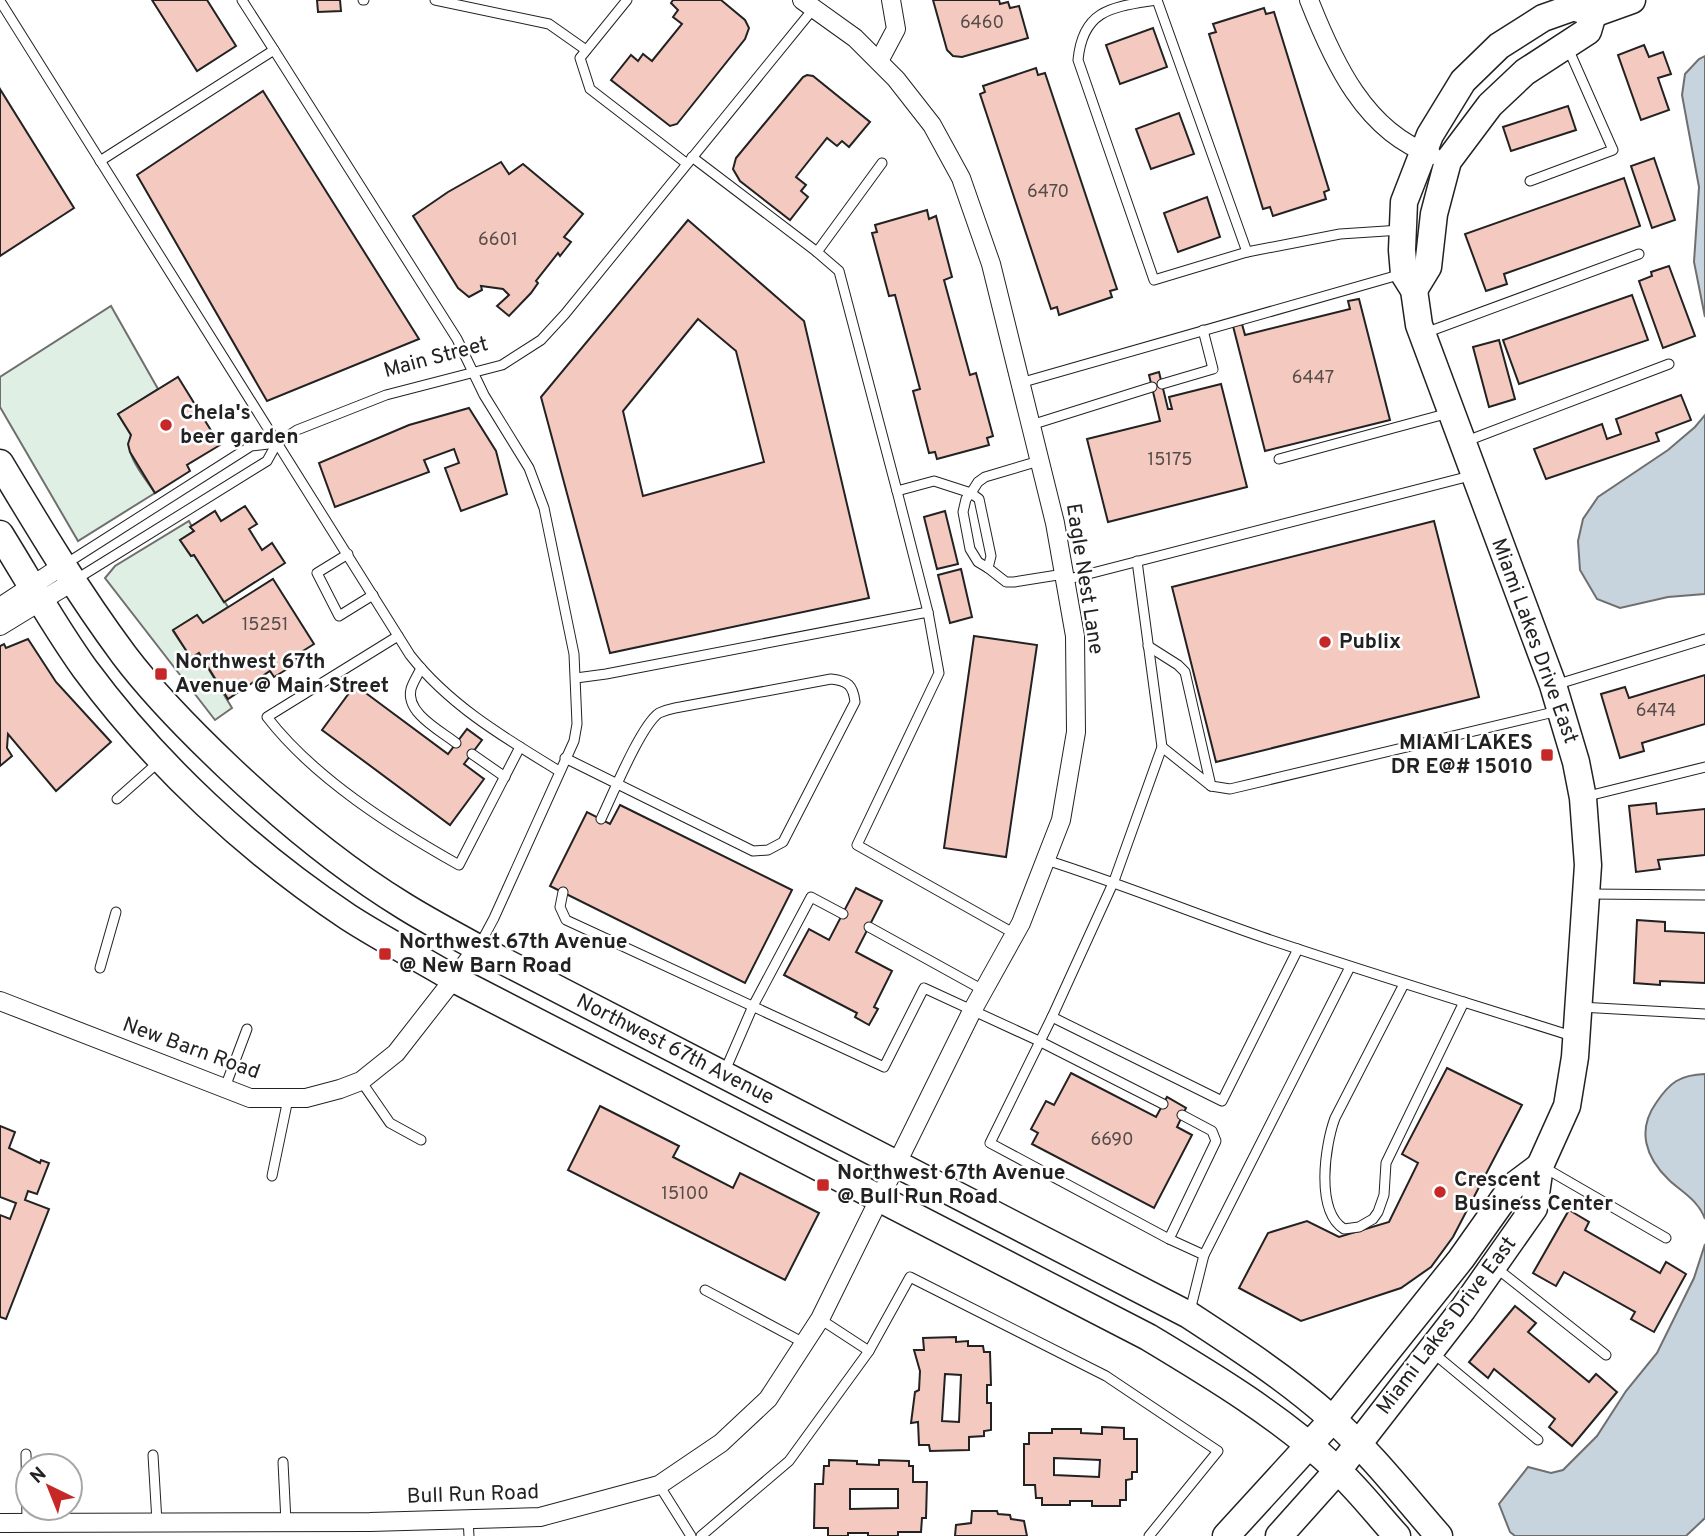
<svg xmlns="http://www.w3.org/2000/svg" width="1705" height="1536" viewBox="0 0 1705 1536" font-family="Overpass,sans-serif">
	<rect width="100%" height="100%" fill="#fff"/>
	<g fill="#e0efe3" stroke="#6f6f6f" stroke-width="2">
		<path d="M111,306L158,389L118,414L131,435C124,456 144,476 155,493L78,541L0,407V377Z"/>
		<polygon points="189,521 194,531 180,540 191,556 194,555 228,607 203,623 197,615 173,631 191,658 199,653 232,708 215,720 105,578 115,566"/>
	</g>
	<g fill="#c7d3dd" stroke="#6f6f6f" stroke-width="2">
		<polygon points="1705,56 1705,317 1694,262 1699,187 1682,95 1685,74 1699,59"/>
		<polygon points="1705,415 1705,594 1668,597 1620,608 1597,599 1580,570 1578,541 1583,519 1598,497 1668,450 1695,427"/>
		<path d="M1705,1074V1219C1698,1200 1683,1193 1669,1180C1645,1157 1637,1130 1656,1103C1670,1082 1680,1075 1705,1074Z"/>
		<polygon points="1705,1244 1705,1518 1686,1536 1515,1536 1510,1532 1499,1504 1528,1467 1551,1473 1563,1470 1597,1436 1626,1391 1657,1353 1694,1278"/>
	</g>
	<g fill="#f3c9c0" stroke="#222" stroke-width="2" fill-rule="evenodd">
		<polygon points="152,0 207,0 236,46 197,71"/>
		<polygon points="317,0 340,0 341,11 318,12"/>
		<polygon points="673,0 721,0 745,20 749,28 745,39 677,124 670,126 611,80 631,55 638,61 643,54 652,61 682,24 673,17 678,10 671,3"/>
		<polygon points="933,0 999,0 1000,4 1008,2 1010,8 1019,6 1028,38 962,57 953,56 947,50"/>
		<polygon points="1264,8 1266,14 1274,12 1329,190 1324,192 1326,199 1273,216 1270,207 1263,209 1209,34 1216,32 1213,24"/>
		<polygon points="1153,28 1167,67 1120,84 1106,45"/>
		<polygon points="1644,45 1649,57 1663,52 1671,74 1658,78 1669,110 1641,120 1618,55"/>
		<polygon points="1036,68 1038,75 1045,73 1117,289 1110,291 1112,297 1059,315 1057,307 1051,309 980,94 985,92 983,86"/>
		<polygon points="807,75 813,76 870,122 849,147 842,141 837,146 827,138 796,177 806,185 801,191 808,197 790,220 740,181 733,169 736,158 803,77"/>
		<polygon points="0,89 74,208 0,256"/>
		<polygon points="263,91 419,339 267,401 137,175"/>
		<polygon points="1568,106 1576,130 1511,151 1503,127"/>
		<polygon points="1179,113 1194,154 1151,169 1136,129"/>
		<polygon points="1654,158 1675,220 1652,228 1631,166"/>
		<polygon points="501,162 509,174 523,164 583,214 564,237 571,242 560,256 558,253 536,281 538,283 531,293 509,316 497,306 509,295 503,289 481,286 482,290 469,297 458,288 413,216 448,192"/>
		<polygon points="1624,178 1640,226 1504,274 1507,284 1486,291 1465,234"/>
		<polygon points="1207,197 1220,237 1178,252 1164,213"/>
		<polygon points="927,210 929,219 936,216 952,277 944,280 970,375 976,373 993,436 987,438 989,445 937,459 935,452 929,453 913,391 920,389 895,295 889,296 872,233 877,232 875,225"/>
		<path d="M688,220L804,321L869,598L610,653L541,397ZM698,319L736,351L764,462L643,496L623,411Z"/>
		<polygon points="1669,266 1695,336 1663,348 1639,281 1652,276 1651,272"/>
		<polygon points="1632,295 1648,340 1519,384 1503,340"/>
		<polygon points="1359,299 1390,420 1265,451 1233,326 1242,324 1245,335 1350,309 1348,301"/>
		<polygon points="1499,340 1515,399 1489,407 1473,347"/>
		<polygon points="1159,372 1168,409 1172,409 1169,397 1221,384 1247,487 1108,522 1087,439 1160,421 1149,375"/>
		<polygon points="178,377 220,445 187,465 190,471 155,493 130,452 128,444 131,435 118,414"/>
		<polygon points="1681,395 1691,420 1656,433 1659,441 1546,479 1534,449 1602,424 1607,439 1621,434 1616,419"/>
		<polygon points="469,408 496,451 507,494 461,511 445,468 459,463 454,449 424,460 429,472 335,507 319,463 409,425"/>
		<polygon points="245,506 257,524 249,529 262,550 272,543 285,563 224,602 194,555 191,556 180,540 194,531 190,527 215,511 221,521"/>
		<polygon points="945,511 958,564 937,569 924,517"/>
		<polygon points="1434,521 1479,697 1216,762 1172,587"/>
		<polygon points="961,569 972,617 950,623 938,575"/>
		<polygon points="273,579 314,644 295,656 299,662 274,677 270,671 228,699 199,653 191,658 173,630 197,615 203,623"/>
		<polygon points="974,636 1037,645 1006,857 944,848"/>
		<polygon points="28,639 56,682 111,742 56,791 8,734 7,748 12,756 0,766 0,646 4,644 6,648"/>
		<polygon points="1705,675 1705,724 1642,743 1644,751 1620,758 1601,694 1625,687 1629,698"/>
		<polygon points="355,685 448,754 467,729 482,740 464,764 484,779 450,825 322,730"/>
		<polygon points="1656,803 1657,814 1705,809 1705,855 1658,860 1660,869 1636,872 1629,806"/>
		<polygon points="620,805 792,890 745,983 550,886 587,812 610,824"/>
		<polygon points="856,888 882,901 856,952 892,971 874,1007 878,1009 869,1025 855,1017 857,1013 784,975 809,929 829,940"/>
		<polygon points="1637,920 1665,922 1665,931 1705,933 1705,983 1660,981 1660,985 1634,983"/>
		<polygon points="1447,1068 1522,1105 1453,1237 1431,1267 1401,1288 1301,1321 1239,1288 1268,1233 1307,1221 1339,1237 1389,1222 1418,1163 1402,1154"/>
		<polygon points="1071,1073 1156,1117 1167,1097 1186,1108 1177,1127 1192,1135 1154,1208 1032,1144 1038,1133 1031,1129 1046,1101 1054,1105"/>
		<polygon points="600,1106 679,1146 673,1157 733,1188 740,1173 819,1213 785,1280 568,1170"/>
		<polygon points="0,1126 15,1132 9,1148 40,1163 41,1160 49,1163 37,1194 28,1191 25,1200 49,1209 6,1319 0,1317 0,1215 10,1219 16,1203 0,1197"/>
		<polygon points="1569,1210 1589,1222 1585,1230 1660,1273 1666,1262 1686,1274 1654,1332 1631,1319 1635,1312 1564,1272 1556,1286 1533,1273"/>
		<polygon points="1515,1306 1536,1323 1528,1332 1589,1382 1596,1374 1617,1392 1572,1446 1549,1427 1555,1419 1494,1369 1488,1378 1469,1362"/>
		<path d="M956,1337V1342L968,1341V1346H983L984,1352H990L991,1385H987V1403H991V1430L984,1431V1436L969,1437V1450L930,1451L929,1445H919L918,1422L911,1423L915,1392L919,1390L920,1371L914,1350H924L923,1338ZM945,1374L961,1375L959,1422L942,1421Z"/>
		<path d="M1102,1427L1124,1428V1439H1137V1472H1132V1479L1126,1480V1500H1120V1506H1092V1501H1070V1505H1042V1498H1036L1035,1485H1024V1444H1029V1433H1052V1429H1081V1433L1102,1434ZM1054,1458L1100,1460L1099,1477L1054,1475Z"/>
		<path d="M829,1460L857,1461V1464L879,1465V1460L909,1461V1466H913V1482H927L926,1518H922L921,1532H898V1536H868V1533H848V1536H828V1528H814L815,1484H823L824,1466H829ZM850,1489H898V1508L850,1509Z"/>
		<polygon points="972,1511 997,1511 998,1514 1010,1515 1011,1519 1024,1521 1027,1536 955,1536 956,1525 971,1523"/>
	</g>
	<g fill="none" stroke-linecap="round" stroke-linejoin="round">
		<defs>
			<g id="lane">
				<polyline points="242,0 274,50"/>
				<polyline points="363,0 364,0"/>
				<polyline points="435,0 549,24 586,50"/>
				<polyline points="627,0 580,58 590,89 686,163"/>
				<path d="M1157,0C1114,7 1083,8 1078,60L1154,280L1247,252L1340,234L1401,230"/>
				<polyline points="1157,0 1247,252"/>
				<path d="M0,1L410,655C450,706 505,738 559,771"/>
				<polyline points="692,157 817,252"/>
				<polyline points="100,161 274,50 457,339 484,395 529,468 544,508 574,654 577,724 574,741 494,918 479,946"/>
				<polyline points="882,163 817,252 839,271 897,491 934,481 971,493 966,499 963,512 970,549 978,562 988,568"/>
				<polyline points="1530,181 1613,150 1567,46"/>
				<polyline points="1425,333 1639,254"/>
				<polyline points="1020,383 1402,274"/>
				<polyline points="1162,384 1213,369 1203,330"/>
				<polyline points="1031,425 1152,387"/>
				<polyline points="1464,442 1669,364"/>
				<polyline points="1279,459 1449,413"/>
				<polyline points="1039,461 985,477 978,482 971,493 979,499 991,556 988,568 1006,582 1014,582 1064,574"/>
				<polyline points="897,491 928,612"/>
				<polyline points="348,554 317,573 339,616 373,595"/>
				<polyline points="1137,561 1162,747 1114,881 1052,1017 1222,1101 1298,949"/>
				<polyline points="64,565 251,446 277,443 297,430 386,395 502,365 541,340 565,314 814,8"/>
				<polyline points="75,580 267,461 277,443"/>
				<polyline points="1065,580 1474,475"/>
				<path d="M398,636L267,717C314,778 393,828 459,865L520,747"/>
				<polyline points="1148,646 1178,665 1185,672 1211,786"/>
				<path d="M421,668C418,675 413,682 411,689C405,713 441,731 456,743"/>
				<polyline points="576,678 606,674 928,612 939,673 857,845 1015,934"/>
				<polyline points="1555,685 1705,639"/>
				<polyline points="1162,747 1211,786 1230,789 1558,711"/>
				<polyline points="472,754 505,777"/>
				<path d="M565,758L753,851L768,850L783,842L855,702C853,685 848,681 831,679L675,708C670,709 664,711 659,713C641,725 612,796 601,819"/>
				<polyline points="1584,797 1705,767"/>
				<polyline points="117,799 161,760"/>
				<path d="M1046,860C1119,883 1190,912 1262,937C1365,972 1468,1003 1572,1036"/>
				<polyline points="563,892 560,907 566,920 884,1067 924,988 1039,1041 1163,1104"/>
				<polyline points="1588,894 1705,895"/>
				<polyline points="869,927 983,990"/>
				<polyline points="100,968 116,912"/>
				<path d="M1404,984L1335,1118C1325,1145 1315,1211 1344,1229L1359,1227L1373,1219L1378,1212L1384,1195L1386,1163L1464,1002"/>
				<polyline points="1580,1007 1705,1014"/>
				<polyline points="1052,1017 990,1143 1169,1239 1204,1255 1190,1311"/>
				<polyline points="724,1073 753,1006 811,897 843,914"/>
				<polyline points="361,1081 390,1123 421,1140"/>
				<polyline points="224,1090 247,1029"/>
				<polyline points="1545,1168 1666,1238"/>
				<polyline points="272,1176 288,1099"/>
				<polyline points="1169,1239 1216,1141 1212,1131 1182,1115"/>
				<polyline points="1204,1255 1350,967"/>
				<polyline points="1495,1267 1606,1355"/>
				<polyline points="705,1290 804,1343"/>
				<polyline points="820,1319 869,1351"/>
				<polyline points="1432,1352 1538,1440"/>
				<polyline points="26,1454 27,1522"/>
				<polyline points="153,1455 157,1522"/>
				<polyline points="283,1462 286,1522"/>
				<polyline points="659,1485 691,1536"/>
				<polyline points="468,1519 469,1536"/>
				<polyline points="701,1536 789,1461 869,1351 910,1277 1106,1376 1218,1451 1149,1536"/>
			</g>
			<g id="street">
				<path d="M1309,0C1333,61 1365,132 1432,155"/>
				<polyline points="879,61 896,29 891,0"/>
				<polyline points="0,607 62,566"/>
				<polyline points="0,626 72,582"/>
				<polyline points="0,1001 250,1098 306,1098 340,1089 361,1081 396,1053 478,948"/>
				<polyline points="0,1523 370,1522 540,1517 659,1485 721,1443 768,1399 820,1319 972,1011 1021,923 1061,820 1076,732 1075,636 1055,523 991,264 961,178 932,125 896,79 855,38 802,0"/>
			</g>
			<g id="secondary">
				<polyline points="1414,290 1428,267 1434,214 1448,161 1490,105 1525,72 1588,31 1593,14"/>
				<path d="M0,463C39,528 78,593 124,655C155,696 191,732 229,768C283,819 340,867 404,906C428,921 453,934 478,948L1189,1315C1238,1347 1287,1379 1331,1418C1371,1453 1404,1496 1439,1536"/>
				<path d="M0,534C28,579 54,626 85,669C156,765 249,851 348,917C382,939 419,958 454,979L1148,1337C1213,1376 1281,1417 1336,1469C1358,1489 1377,1514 1397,1536"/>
				<polyline points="1226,1536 1333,1419 1461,1259 1512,1187 1540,1166"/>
				<polyline points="1279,1536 1338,1470 1463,1309 1534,1208 1540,1166 1567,1106 1575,1057 1588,865 1583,798 1576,762 1553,685 1419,325 1414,290 1404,274 1402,250 1404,202 1430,135 1463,81 1499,46 1543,18 1574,7 1593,14 1632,0"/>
			</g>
		</defs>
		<use href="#lane" stroke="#222" stroke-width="11"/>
		<use href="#street" stroke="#222" stroke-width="20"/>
		<use href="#secondary" stroke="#222" stroke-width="29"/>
		<use href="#lane" stroke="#fff" stroke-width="9"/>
		<use href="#street" stroke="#fff" stroke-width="18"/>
		<use href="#secondary" stroke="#fff" stroke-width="26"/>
	</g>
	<g fill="#c62828" stroke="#fff" stroke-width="2.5">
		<circle cx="166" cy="425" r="7"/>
		<circle cx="1325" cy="642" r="7"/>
		<rect x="154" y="667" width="14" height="14" rx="3.5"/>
		<rect x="1540" y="748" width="14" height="14" rx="3.5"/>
		<rect x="378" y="947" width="14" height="14" rx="3.5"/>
		<rect x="816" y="1178" width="14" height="14" rx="3.5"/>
		<circle cx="1440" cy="1192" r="7"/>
	</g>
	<g text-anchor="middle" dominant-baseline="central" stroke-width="5" stroke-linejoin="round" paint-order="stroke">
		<g font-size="18" fill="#564c4a">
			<text x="982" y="23">6460</text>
			<text x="1048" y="192">6470</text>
			<text x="498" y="240">6601</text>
			<text x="1313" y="378">6447</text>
			<text x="1170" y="460">15175</text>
			<text x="265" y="625">15251</text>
			<text x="1656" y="711">6474</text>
			<text x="1112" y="1140">6690</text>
			<text x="685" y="1194">15100</text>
		</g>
		<g font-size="21" fill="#222" stroke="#fff">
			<text transform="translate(436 358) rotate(-15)">Main Street</text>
			<text transform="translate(1084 579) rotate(81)">Eagle Nest Lane</text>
			<text transform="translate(1534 641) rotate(70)">Miami Lakes Drive East</text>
			<text transform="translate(191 1049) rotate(20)">New Barn Road</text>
			<text transform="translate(675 1050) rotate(27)">Northwest 67th Avenue</text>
			<text transform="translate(1447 1326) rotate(-53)">Miami Lakes Drive East</text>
			<text transform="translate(473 1495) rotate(-2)">Bull Run Road</text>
		</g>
		<g font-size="21" font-weight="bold" fill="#222" stroke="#fff" text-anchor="start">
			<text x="180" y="413">Chela's<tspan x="180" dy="24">beer garden</tspan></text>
			<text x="1339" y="642">Publix</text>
			<text x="175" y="662">Northwest 67th<tspan x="175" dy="24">Avenue @ Main Street</tspan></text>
			<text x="1533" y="743" text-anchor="end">MIAMI LAKES<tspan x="1533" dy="24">DR E@# 15010</tspan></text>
			<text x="399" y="942">Northwest 67th Avenue<tspan x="399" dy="24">@ New Barn Road</tspan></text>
			<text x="837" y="1173">Northwest 67th Avenue<tspan x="837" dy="24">@ Bull Run Road</tspan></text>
			<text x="1454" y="1180">Crescent<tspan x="1454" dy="24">Business Center</tspan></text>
		</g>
	</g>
	<g transform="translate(49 1487) rotate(317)"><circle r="33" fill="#ffffff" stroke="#a7a7a7" stroke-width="2"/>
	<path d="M0-5L12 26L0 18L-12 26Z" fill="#c62828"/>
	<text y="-10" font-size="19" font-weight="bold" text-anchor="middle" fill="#222222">N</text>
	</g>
</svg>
